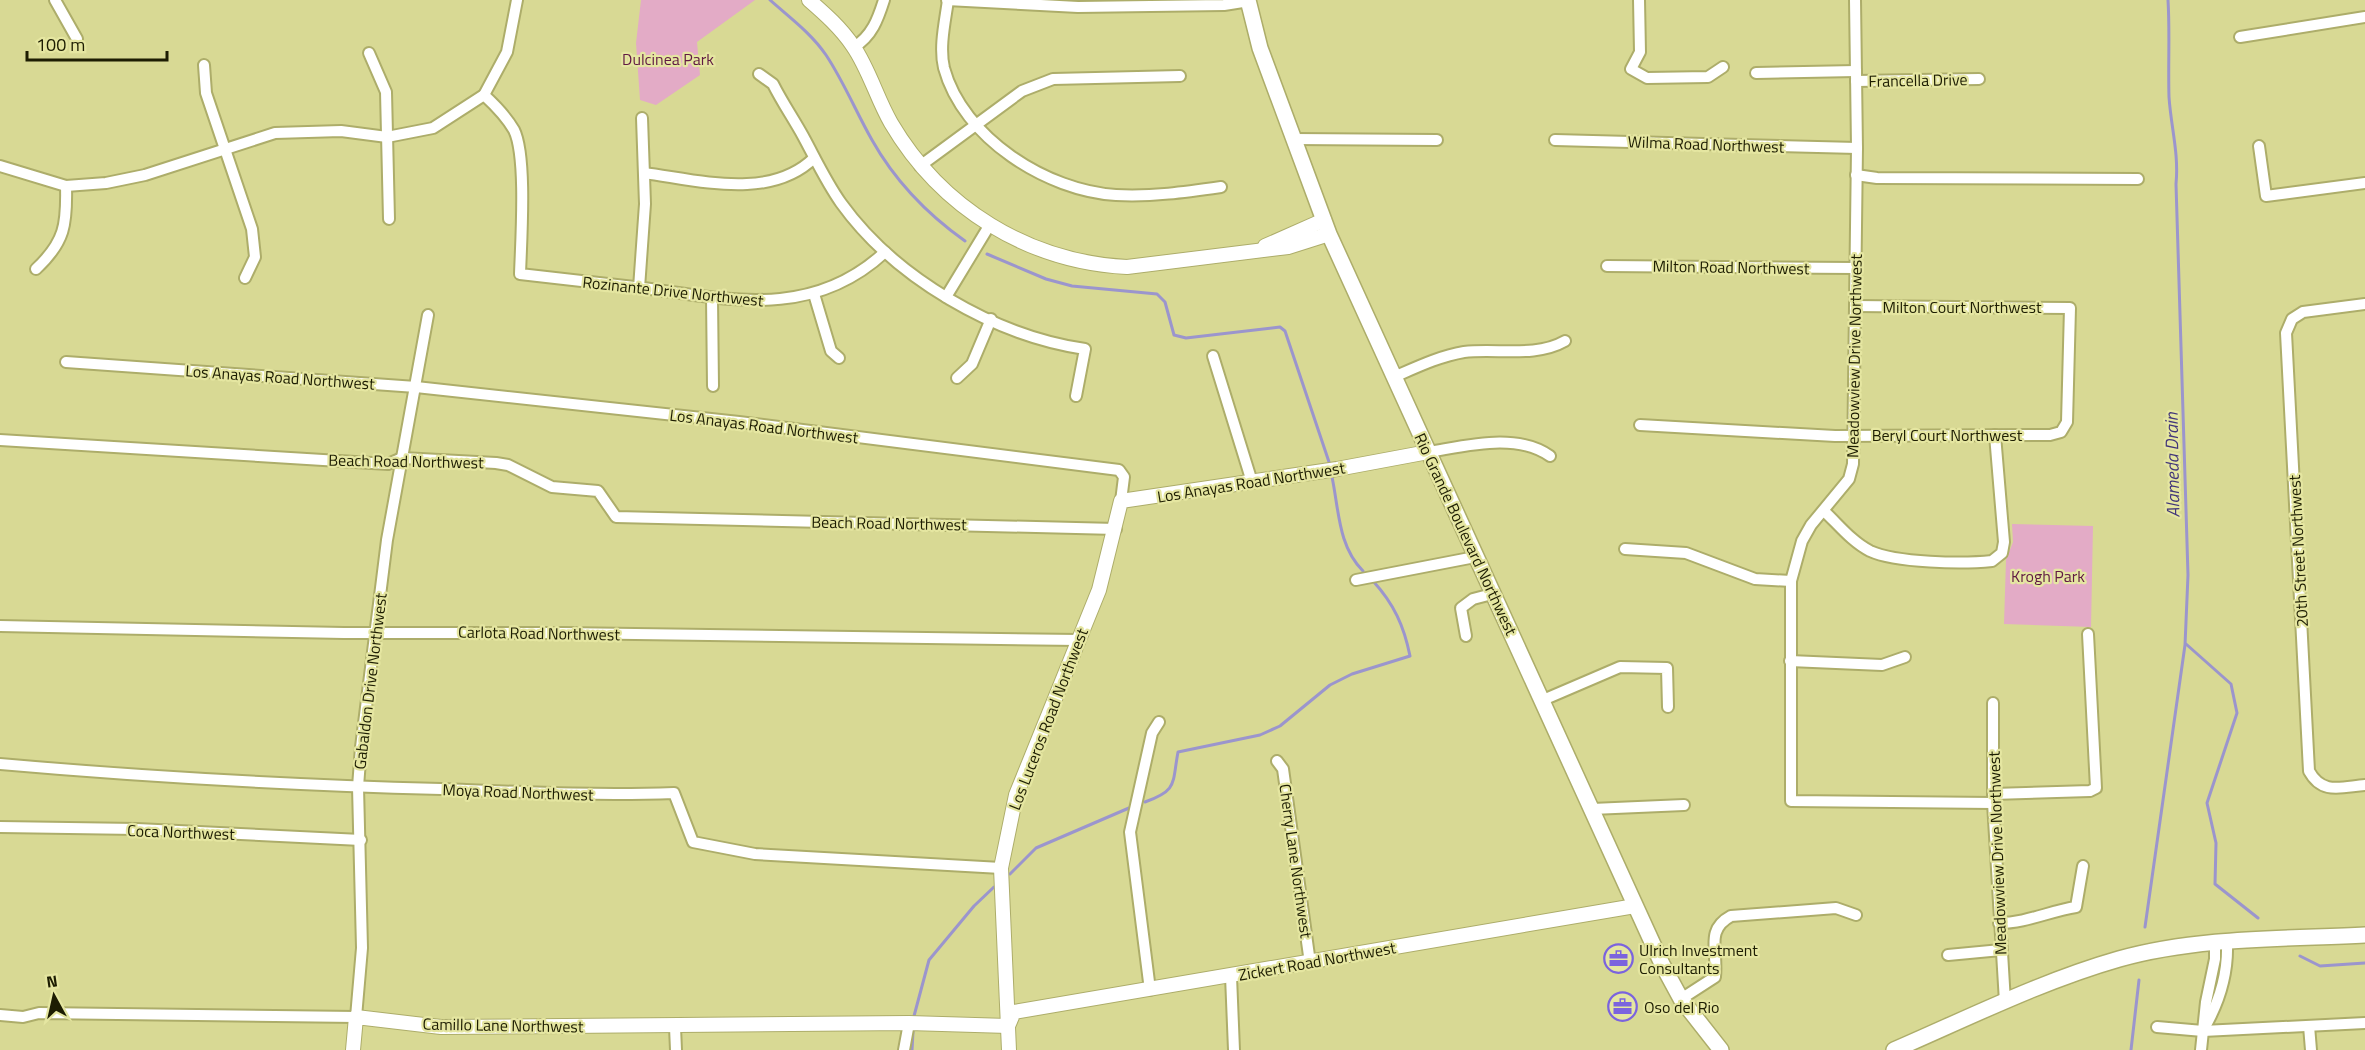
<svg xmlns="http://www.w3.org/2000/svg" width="2365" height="1050" viewBox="0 0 2365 1050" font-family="'Titillium Web',sans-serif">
	<rect width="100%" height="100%" fill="#d8d994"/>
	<g fill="#e3abc6">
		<polygon points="641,0 755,0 697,42 700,75 656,105 640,100 636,43"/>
		<polygon points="2012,524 2093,526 2091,627 2004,624 2006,560 2013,542"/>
	</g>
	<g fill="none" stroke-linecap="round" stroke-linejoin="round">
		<g stroke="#9b95cd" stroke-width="3">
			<path d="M770,0C789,17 811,33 826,55C844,82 856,112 872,140C895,181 927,214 965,241"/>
			<polyline points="987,254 1046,279 1072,286 1157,294 1165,302 1174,335 1186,338 1280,327 1285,331 1329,462"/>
			<path d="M1332,477C1339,510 1338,546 1363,571"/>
			<polyline points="2186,644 2231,684 2237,713 2207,803 2216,843 2215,884 2258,918"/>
			<path d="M1145,802C1178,790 1172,784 1178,752L1260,735L1280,726L1330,685L1352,674L1410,656C1404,626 1394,604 1373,581"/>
			<polyline points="1010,874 1036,848 1129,808"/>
			<path d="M2145,927L2185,645L2188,575L2176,184C2179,154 2171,127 2169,97C2168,65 2170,32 2168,0"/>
			<polyline points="2300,956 2320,966 2365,963"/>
			<polyline points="914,1016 929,960 974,906 994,887"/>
			<polyline points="912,1050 913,1032"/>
			<polyline points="2131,1050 2139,980"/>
		</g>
		<defs>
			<g id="minor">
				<polyline points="55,0 77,39"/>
				<polyline points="947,0 1078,7 1224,5 1249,1"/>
				<path d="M948,0C945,22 939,47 944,68C963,138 1047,191 1116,195C1151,197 1186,192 1221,187"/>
				<polyline points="1639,0 1640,52 1631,69 1647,78 1708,77 1723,67"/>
				<polyline points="1855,0 1857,148 1853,464 1849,479 1811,525 1802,541 1791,581 1791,801 1993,803"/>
				<polyline points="2240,37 2365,17"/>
				<path d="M854,47C872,36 878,19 884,0"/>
				<polyline points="369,53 386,92 389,219"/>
				<polyline points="204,65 206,93 252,229 255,257 245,278"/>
				<polyline points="1756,73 1856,71"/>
				<path d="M759,74L773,84C782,102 793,118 803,136C815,158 826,182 841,203C895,278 995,336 1085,349L1076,396"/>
				<polyline points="1856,81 1979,79"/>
				<path d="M484,95C496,106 506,116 514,130C527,156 521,242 520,274C561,279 602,283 643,288C731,300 813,319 885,252"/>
				<polyline points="1293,139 1437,140"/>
				<polyline points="1555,140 1857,148"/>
				<polyline points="2259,146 2266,196 2365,183"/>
				<polyline points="0,166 66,186 106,183 145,175 275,133 341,131 387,137 433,128 484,95 507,52 517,0"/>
				<polyline points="920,166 1022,91 1053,79 1180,76"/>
				<path d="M644,173C698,180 770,201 814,158"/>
				<polyline points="1856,175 1877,178 2138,179"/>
				<polyline points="1607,266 1855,268"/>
				<path d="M36,269C65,242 67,224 66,186"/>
				<polyline points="639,288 645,204 642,118"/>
				<polyline points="814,294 831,351 839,358"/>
				<polyline points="946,297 989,226"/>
				<polyline points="712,298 713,386"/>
				<path d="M2365,304L2303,312L2292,319L2286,333L2309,771C2322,795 2341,787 2365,785"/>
				<polyline points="1213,356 1252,482"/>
				<polyline points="66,362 416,387 739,422 1119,470 1124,477 1121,501"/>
				<path d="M1394,377C1417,367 1440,356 1464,352C1497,348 1535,358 1565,341"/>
				<polyline points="957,378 972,364 991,319"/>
				<polyline points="1640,425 1835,436 2050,435 2061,432 2067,422 2070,308 1855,306"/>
				<polyline points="0,440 388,464 402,458 496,463 508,465 552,487 598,491 616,517 1116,529"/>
				<path d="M1428,452C1466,446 1516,432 1550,456"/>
				<path d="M1824,511C1838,524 1852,542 1870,551C1896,563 1963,564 1992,561L2002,553L2004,542L1995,435"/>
				<polyline points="1625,549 1686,553 1755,579 1791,581"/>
				<polyline points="1356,580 1475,557"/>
				<polyline points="0,626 344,633 562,633 1079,640"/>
				<polyline points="1466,636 1461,608 1473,599 1492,594"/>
				<polyline points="1790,661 1882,665 1905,657"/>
				<polyline points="1543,700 1620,667 1667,668 1668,707"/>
				<polyline points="1993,703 1993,803 2005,1002"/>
				<polyline points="1277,761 1283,769 1310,963"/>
				<path d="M0,764C147,777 294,785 441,789C519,792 596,796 674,793L693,842L755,854L1001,868"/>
				<polyline points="1993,794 2090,791 2096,788 2088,634"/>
				<polyline points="1592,809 1684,805"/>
				<polyline points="0,827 137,829 361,840"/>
				<path d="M1999,923C2026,923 2050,911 2076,907L2083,866"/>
				<polyline points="1948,955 2001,950"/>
				<polyline points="1231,976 1234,1050"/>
				<polyline points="1150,990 1130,832 1152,733 1159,722"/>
				<path d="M1681,999L1715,977C1718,950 1705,930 1731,916L1836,908L1856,915"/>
				<polyline points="0,1015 23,1017 39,1013 356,1017 362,948 358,787 361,747 387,540 428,315"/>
				<path d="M2206,1025C2220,1000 2228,972 2227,943"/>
				<polyline points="2309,1026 2311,1050"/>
				<polyline points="675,1027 676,1050"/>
				<polyline points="2157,1027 2203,1031 2365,1023"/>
				<polyline points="904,1050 909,1023"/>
				<polyline points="2201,1050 2206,1002 2215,959 2215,944"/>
			</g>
			<g id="tertiary">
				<path d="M809,0C825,14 841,28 853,46C869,69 877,99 891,123C941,208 1028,262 1127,267L1288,247L1329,234"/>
				<polyline points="1265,246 1324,220"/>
				<polyline points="353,1050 356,1017 441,1027 909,1023 1008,1026 1014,1012 1635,906"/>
				<polyline points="1009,1050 1001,868 1016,795 1099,590 1121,501 1337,469 1428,452"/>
			</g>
			<g id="secondary">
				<polyline points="1248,0 1260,48 1329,234 1662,964 1681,999 1721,1050"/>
				<path d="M1894,1050C1968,1018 2042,981 2119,959C2197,937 2284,939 2365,935"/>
			</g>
		</defs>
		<use href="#minor" stroke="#adad6a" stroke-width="14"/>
		<use href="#tertiary" stroke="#adad6a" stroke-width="16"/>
		<use href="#secondary" stroke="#adad6a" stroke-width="18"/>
		<use href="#minor" stroke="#fff" stroke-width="10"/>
		<use href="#tertiary" stroke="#fff" stroke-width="14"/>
		<use href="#secondary" stroke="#fff" stroke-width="15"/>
	</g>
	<defs>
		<symbol id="office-ring" viewBox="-11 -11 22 22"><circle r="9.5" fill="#e5e6a1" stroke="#7b63de" stroke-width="1.5"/><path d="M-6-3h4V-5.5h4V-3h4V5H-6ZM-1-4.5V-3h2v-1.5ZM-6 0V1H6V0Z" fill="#7b63de"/></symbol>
	</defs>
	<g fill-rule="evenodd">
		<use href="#office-ring" x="1602" y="942" width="33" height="33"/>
		<use href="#office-ring" x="1606" y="990" width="33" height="33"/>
	</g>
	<g text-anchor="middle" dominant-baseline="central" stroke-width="4.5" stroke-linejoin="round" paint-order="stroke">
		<g font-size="16" fill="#601a43" stroke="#e5e6a1">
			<text x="668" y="59">Dulcinea Park</text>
			<text x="2048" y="576">Krogh Park</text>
		</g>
		<g font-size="16" fill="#1d1d02" stroke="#e5e6a1">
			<text transform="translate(1918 80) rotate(-1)">Francella Drive</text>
			<text transform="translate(1706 144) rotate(2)">Wilma Road Northwest</text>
			<text transform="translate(1731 267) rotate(1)">Milton Road Northwest</text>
			<text transform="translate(673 291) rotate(6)">Rozinante Drive Northwest</text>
			<text x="1962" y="307">Milton Court Northwest</text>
			<text transform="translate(1854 356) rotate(-89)">Meadowview Drive Northwest</text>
			<text transform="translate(280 377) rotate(4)">Los Anayas Road Northwest</text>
			<text transform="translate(764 426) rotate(7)">Los Anayas Road Northwest</text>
			<text x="1947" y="435">Beryl Court Northwest</text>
			<text transform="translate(406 461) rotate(1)">Beach Road Northwest</text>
			<text transform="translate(1251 482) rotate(-9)">Los Anayas Road Northwest</text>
			<text transform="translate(889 523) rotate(1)">Beach Road Northwest</text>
			<text transform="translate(1466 534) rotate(65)">Rio Grande Boulevard Northwest</text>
			<text transform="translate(2298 551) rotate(-93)">20th Street Northwest</text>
			<text transform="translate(539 633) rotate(1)">Carlota Road Northwest</text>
			<text transform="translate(370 681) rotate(-83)">Gabaldon Drive Northwest</text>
			<text transform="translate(1048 719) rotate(-69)">Los Luceros Road Northwest</text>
			<text transform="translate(518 792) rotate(2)">Moya Road Northwest</text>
			<text transform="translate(181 832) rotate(2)">Coca Northwest</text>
			<text transform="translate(1997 853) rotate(-92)">Meadowview Drive Northwest</text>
			<text transform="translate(1296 861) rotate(82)">Cherry Lane Northwest</text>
			<text transform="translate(1317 961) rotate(-10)">Zickert Road Northwest</text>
			<text transform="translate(503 1025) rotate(1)">Camillo Lane Northwest</text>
		</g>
		<g font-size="16" fill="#1d1d02" stroke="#e5e6a1" text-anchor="start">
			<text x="1639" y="950">Ulrich Investment<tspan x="1639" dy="18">Consultants</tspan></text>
			<text x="1644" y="1007">Oso del Rio</text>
		</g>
		<g font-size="18" font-style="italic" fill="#42367a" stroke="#e5e6a1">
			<text transform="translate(2172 465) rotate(-91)">Alameda Drain</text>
		</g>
	</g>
	<g transform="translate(54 996) rotate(352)" stroke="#e5e6a1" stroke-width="4.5" paint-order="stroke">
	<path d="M0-4.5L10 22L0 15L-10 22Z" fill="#1d1d02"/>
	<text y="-9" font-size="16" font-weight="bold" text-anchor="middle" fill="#1d1d02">N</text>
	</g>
	<path d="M27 51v9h140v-9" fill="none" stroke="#1d1d02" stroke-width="3"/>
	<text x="36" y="51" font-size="18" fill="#1d1d02" stroke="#e5e6a1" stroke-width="4.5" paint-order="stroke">100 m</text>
</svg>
